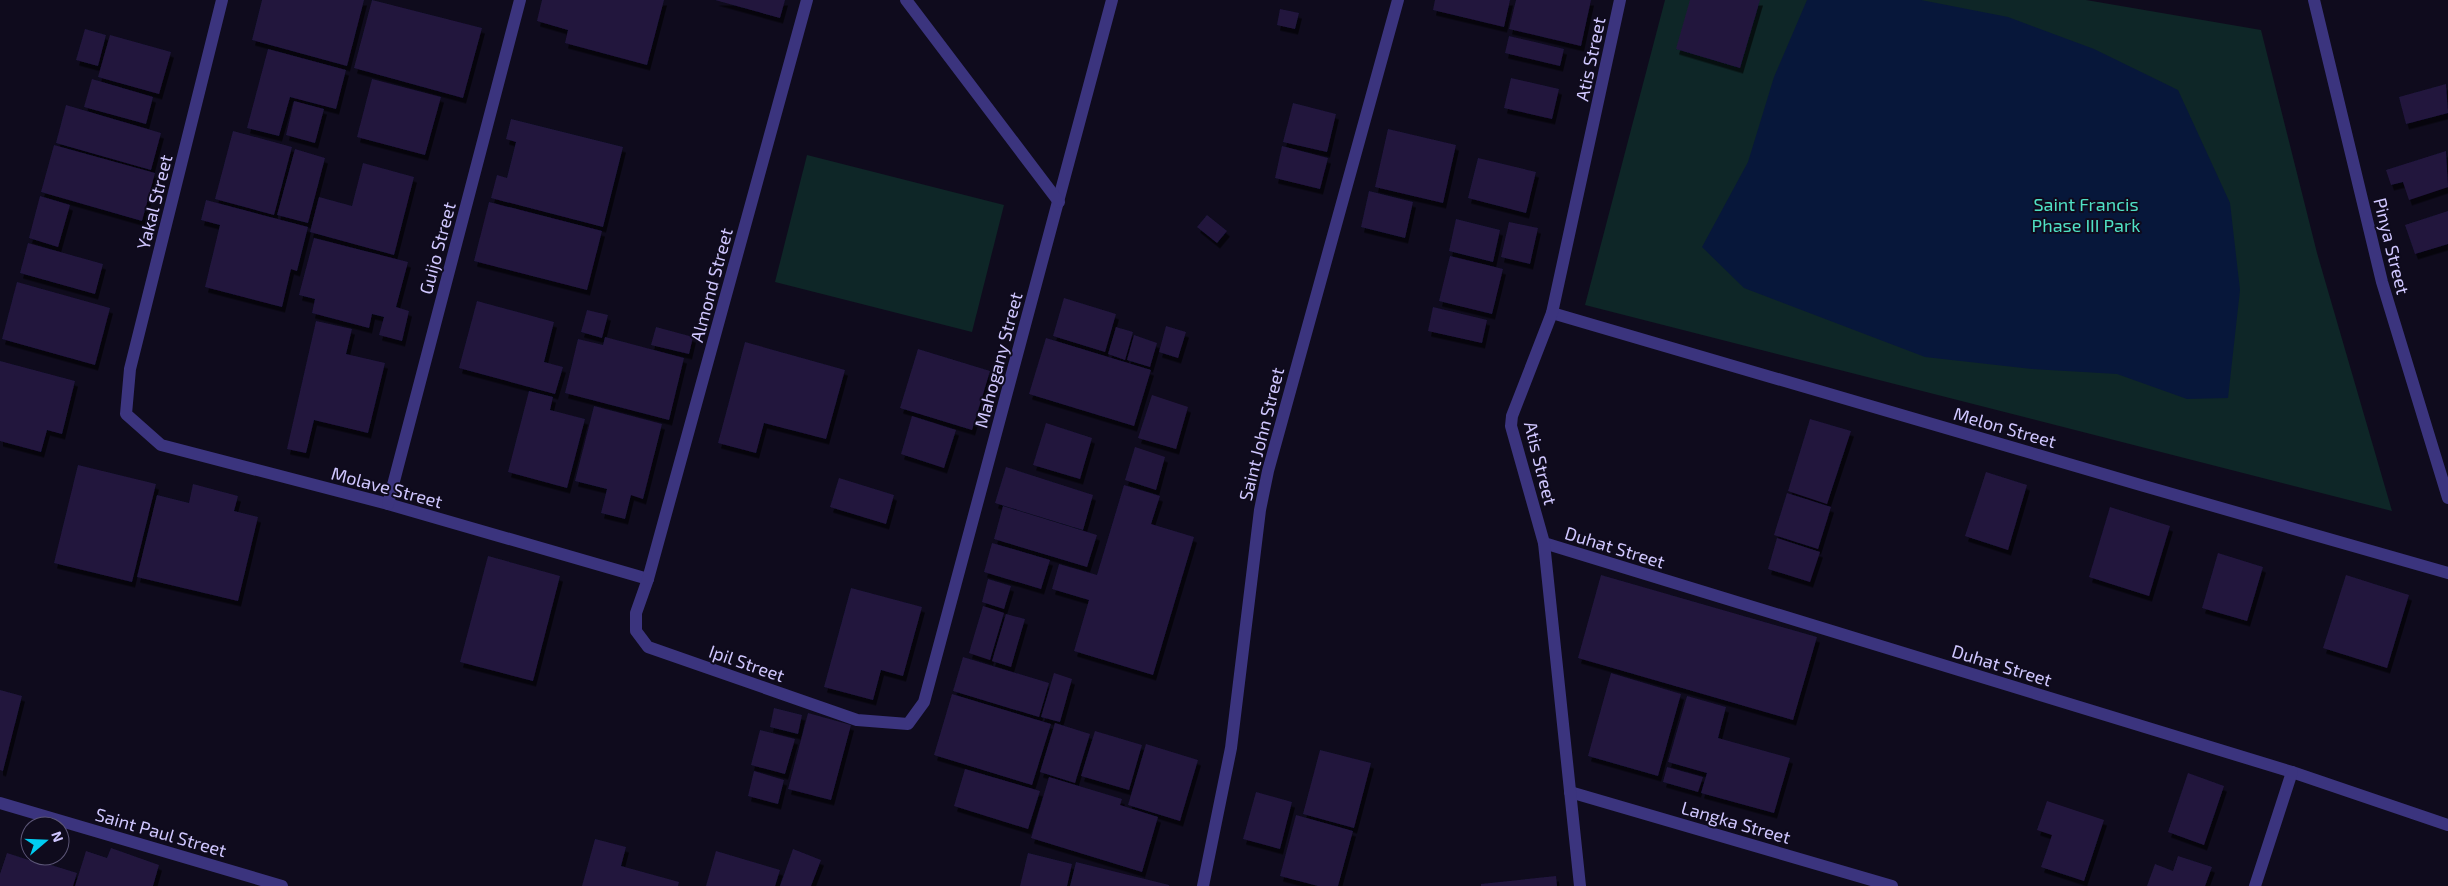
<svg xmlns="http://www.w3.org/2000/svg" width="2448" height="886" viewBox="0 0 2448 886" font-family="'Exo 2',sans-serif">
	<defs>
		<filter id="shadow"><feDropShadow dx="3" dy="5.5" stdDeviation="0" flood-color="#0009"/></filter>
	</defs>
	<rect width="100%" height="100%" fill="#0f0b1d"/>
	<g fill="#0e2627">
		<polygon points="1665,0 2086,0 2261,30 2317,253 2392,511 1585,305"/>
		<polygon points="807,155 1004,205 972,332 775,282"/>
	</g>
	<polygon fill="#07173a" points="1807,0 1921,0 2008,17 2094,49 2178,90 2230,203 2240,290 2228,398 2187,399 2117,374 2032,369 1925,357 1744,288 1702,247 1748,162 1774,77"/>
	<g fill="#20163e" filter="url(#shadow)">
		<polygon points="262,0 364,0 347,66 252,40"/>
		<polygon points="372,0 482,28 463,98 354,68"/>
		<polygon points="542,0 664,0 647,65 565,43 568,30 537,21"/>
		<polygon points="715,0 785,0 780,18"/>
		<polygon points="1435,0 1510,0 1504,27 1433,10"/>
		<polygon points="1516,0 1591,0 1581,46 1509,29"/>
		<polygon points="1690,0 1760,0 1740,68 1676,49"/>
		<polygon points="1280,9 1299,13 1295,29 1277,25"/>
		<polygon points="85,29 106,35 98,66 76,60"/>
		<polygon points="110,35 171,52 159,94 98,77"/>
		<polygon points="1509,36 1564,49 1560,66 1505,53"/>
		<polygon points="268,49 346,70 336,109 290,97 279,136 247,128"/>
		<polygon points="1511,78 1559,89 1552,119 1504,108"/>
		<polygon points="92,79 153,97 146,124 84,107"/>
		<polygon points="372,79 441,97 425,155 357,137"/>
		<polygon points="2446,84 2448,113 2406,124 2399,97"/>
		<polygon points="294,101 324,109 315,143 286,135"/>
		<polygon points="1293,103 1336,114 1327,152 1283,142"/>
		<polygon points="66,105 161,133 151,170 56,143"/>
		<polygon points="511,119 623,147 603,227 491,198 497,175 507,178 516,142 506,139"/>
		<polygon points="1388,129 1456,145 1443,203 1375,187"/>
		<polygon points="233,131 292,147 274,215 215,199"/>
		<polygon points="54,145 155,173 142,221 41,192"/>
		<polygon points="1282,146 1328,158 1320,189 1275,178"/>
		<polygon points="295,149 325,158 308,223 277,215"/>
		<polygon points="2446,151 2448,187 2409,200 2403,182 2391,185 2386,170"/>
		<polygon points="1478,158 1536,172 1526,213 1468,198"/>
		<polygon points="363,163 414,177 394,255 310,232 319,197 352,206"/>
		<polygon points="1369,191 1413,202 1405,238 1361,227"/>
		<polygon points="40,196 70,205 58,247 29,238"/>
		<polygon points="206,200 308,227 297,271 291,269 282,307 205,287 220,225 201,220"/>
		<polygon points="489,202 602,231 587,290 474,261"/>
		<polygon points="2448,211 2448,244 2415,254 2405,225"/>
		<polygon points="1207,215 1227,231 1217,243 1197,227"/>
		<polygon points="1456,219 1500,230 1493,262 1449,251"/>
		<polygon points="1509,222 1538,228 1530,264 1501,257"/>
		<polygon points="314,238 408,262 396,307 409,311 402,341 379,335 384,317 372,314 369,328 312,313 315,299 299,295"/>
		<polygon points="28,243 103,264 95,294 20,273"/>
		<polygon points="1450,256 1503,269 1492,314 1439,301"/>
		<polygon points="17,282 110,308 95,365 2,339"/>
		<polygon points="1064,298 1116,314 1105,352 1053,336"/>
		<polygon points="477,301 554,322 544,362 563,367 555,394 459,368"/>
		<polygon points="1433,307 1487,320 1482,343 1428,331"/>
		<polygon points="587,310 608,315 602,338 581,332"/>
		<polygon points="316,321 352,329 346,354 385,363 368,433 314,420 306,453 287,449"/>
		<polygon points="1166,326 1186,332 1178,358 1159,352"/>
		<polygon points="656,327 693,337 689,354 651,345"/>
		<polygon points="1116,327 1133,332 1125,360 1108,354"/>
		<polygon points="1134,335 1157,343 1150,367 1127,360"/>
		<polygon points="605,337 684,358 669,420 565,393 578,339 603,345"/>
		<polygon points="1046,338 1151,370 1134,426 1029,394"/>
		<polygon points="745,342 845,370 826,439 764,423 756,453 718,443"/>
		<polygon points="918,349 990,371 972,430 900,408"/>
		<polygon points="0,361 75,381 62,434 47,430 41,452 0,441"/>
		<polygon points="529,391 553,397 550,410 585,419 567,488 508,472"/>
		<polygon points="1152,395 1188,407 1176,449 1138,438"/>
		<polygon points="594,406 662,424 643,499 631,495 625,519 601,513 607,489 575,481"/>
		<polygon points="912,416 956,430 944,468 901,454"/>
		<polygon points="1810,419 1851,431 1827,504 1788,491"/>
		<polygon points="1046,423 1092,438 1080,479 1033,465"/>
		<polygon points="1135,447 1165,457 1156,490 1125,480"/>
		<polygon points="78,465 156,484 132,582 54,563"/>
		<polygon points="1006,467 1093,495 1083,530 995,503"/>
		<polygon points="1986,472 2027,485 2008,550 1965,536"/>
		<polygon points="839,478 894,495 886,524 830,507"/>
		<polygon points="193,484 238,496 234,511 258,517 238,601 137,577 157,495 189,503"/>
		<polygon points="1124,485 1160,496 1151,524 1194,537 1153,675 1074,651 1089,600 1052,589 1059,564 1097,575"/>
		<polygon points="1787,493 1831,507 1818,549 1774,535"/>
		<polygon points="1003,506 1097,535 1087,567 994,539"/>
		<polygon points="2110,507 2170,526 2149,596 2089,577"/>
		<polygon points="1777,538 1820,552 1810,582 1768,569"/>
		<polygon points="992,543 1050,560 1041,589 984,572"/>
		<polygon points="2218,553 2263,567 2247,621 2202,608"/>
		<polygon points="488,556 560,576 533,681 460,662"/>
		<polygon points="1601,575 1817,637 1793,720 1578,658"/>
		<polygon points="2346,575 2409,595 2387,668 2323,648"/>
		<polygon points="988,579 1011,586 1004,609 982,602"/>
		<polygon points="851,588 922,607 903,676 881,670 873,700 824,687"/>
		<polygon points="983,606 1004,613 990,660 969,653"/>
		<polygon points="1006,614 1025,619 1011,667 992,661"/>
		<polygon points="963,657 1049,683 1039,717 953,691"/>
		<polygon points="1054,673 1072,679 1060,722 1041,717"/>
		<polygon points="1611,673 1681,694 1658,776 1588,756"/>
		<polygon points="0,690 22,696 3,771 0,770"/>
		<polygon points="952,694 1051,724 1032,785 934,755"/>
		<polygon points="1687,696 1726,707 1718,738 1790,758 1774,813 1701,793 1707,773 1668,762"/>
		<polygon points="774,708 802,715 798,734 770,727"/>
		<polygon points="808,713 851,725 831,800 788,789"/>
		<polygon points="1055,723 1090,734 1075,783 1040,772"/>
		<polygon points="760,730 795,739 785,774 751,765"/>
		<polygon points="1095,731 1142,745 1129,790 1081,776"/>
		<polygon points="1146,744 1198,760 1180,821 1128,805"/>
		<polygon points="1320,750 1371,763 1354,828 1303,814"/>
		<polygon points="1667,767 1703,777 1698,792 1663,782"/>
		<polygon points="965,769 1040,791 1028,829 954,806"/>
		<polygon points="754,771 784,780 778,804 748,796"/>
		<polygon points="2188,773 2224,786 2204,845 2168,832"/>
		<polygon points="1049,777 1122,799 1120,805 1158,817 1142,872 1031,838"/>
		<polygon points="1256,792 1292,802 1280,849 1243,839"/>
		<polygon points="2047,801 2104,820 2084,881 2041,867 2052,835 2037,830"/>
		<polygon points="1296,815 1353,831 1338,886 1318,886 1280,876"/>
		<polygon points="595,839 626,847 621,866 679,882 678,886 582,886"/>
		<polygon points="111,848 159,865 153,886 75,886 86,851 107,858"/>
		<polygon points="793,849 821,860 811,886 780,886"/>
		<polygon points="716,851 780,870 775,886 706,886"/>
		<polygon points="7,853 32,861 33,856 50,858 48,864 77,873 73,886 0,886 0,874"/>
		<polygon points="1028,853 1072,864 1067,886 1020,886"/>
		<polygon points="2178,856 2212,867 2205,886 2147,886 2155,864 2173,871"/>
		<polygon points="1076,862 1169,885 1169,886 1070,886"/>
		<polygon points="1556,876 1557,886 1481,886 1481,884"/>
	</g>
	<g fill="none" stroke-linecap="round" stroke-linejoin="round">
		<g stroke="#3b347e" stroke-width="12">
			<polyline points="222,0 130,369 126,414 161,445 388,504 648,579"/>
			<polyline points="807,0 648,579 636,613 636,631 648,647 857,720 908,724 924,702 1112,0"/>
			<polyline points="906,0 1059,202"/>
			<polyline points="2314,0 2382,282 2448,498"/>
			<polyline points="1552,313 2144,486 2448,573"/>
			<polyline points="388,504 520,0"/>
			<polyline points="1544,543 2292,772 2448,825"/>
			<polyline points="1570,792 1892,886"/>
			<polyline points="0,803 282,886"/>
			<polyline points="1203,886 1231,748 1260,510 1268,471 1398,0"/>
			<polyline points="1580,886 1544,543 1511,426 1512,416 1552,313 1620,0"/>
			<polyline points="2255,886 2292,772"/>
		</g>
	</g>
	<g text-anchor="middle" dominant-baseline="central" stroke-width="4" stroke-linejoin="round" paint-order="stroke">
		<g font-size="18" fill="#d0c7ff" stroke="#0f0b1d">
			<text transform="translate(1590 59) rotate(-78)">Atis Street</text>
			<text transform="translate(154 202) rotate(-76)">Yakal Street</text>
			<text transform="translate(2392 246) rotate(76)">Pinya Street</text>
			<text transform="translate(437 248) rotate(-75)">Guijo Street</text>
			<text transform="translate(711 285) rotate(-75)">Almond Street</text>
			<text transform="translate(998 360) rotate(-75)">Mahogany Street</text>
			<text transform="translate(2005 427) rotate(16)">Melon Street</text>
			<text transform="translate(1261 434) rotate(-76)">Saint John Street</text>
			<text transform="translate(1541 463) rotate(76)">Atis Street</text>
			<text transform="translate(387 487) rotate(15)">Molave Street</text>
			<text transform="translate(1615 547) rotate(17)">Duhat Street</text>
			<text transform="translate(747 663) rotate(19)">Ipil Street</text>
			<text transform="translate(2002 665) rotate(17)">Duhat Street</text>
			<text transform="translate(1736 822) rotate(16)">Langka Street</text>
			<text transform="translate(161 832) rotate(16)">Saint Paul Street</text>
		</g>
		<g font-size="18" fill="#50e1c5" stroke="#0f0b1d">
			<text x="2086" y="204">Saint Francis<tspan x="2086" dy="21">Phase III Park</tspan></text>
		</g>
	</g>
	<g transform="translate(45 841) rotate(71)"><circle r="24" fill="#0f0b1d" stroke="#5c5677"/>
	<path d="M0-4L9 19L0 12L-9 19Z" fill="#00cdf2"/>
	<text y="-8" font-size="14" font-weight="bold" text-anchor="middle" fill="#d0c7ff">N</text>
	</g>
</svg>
